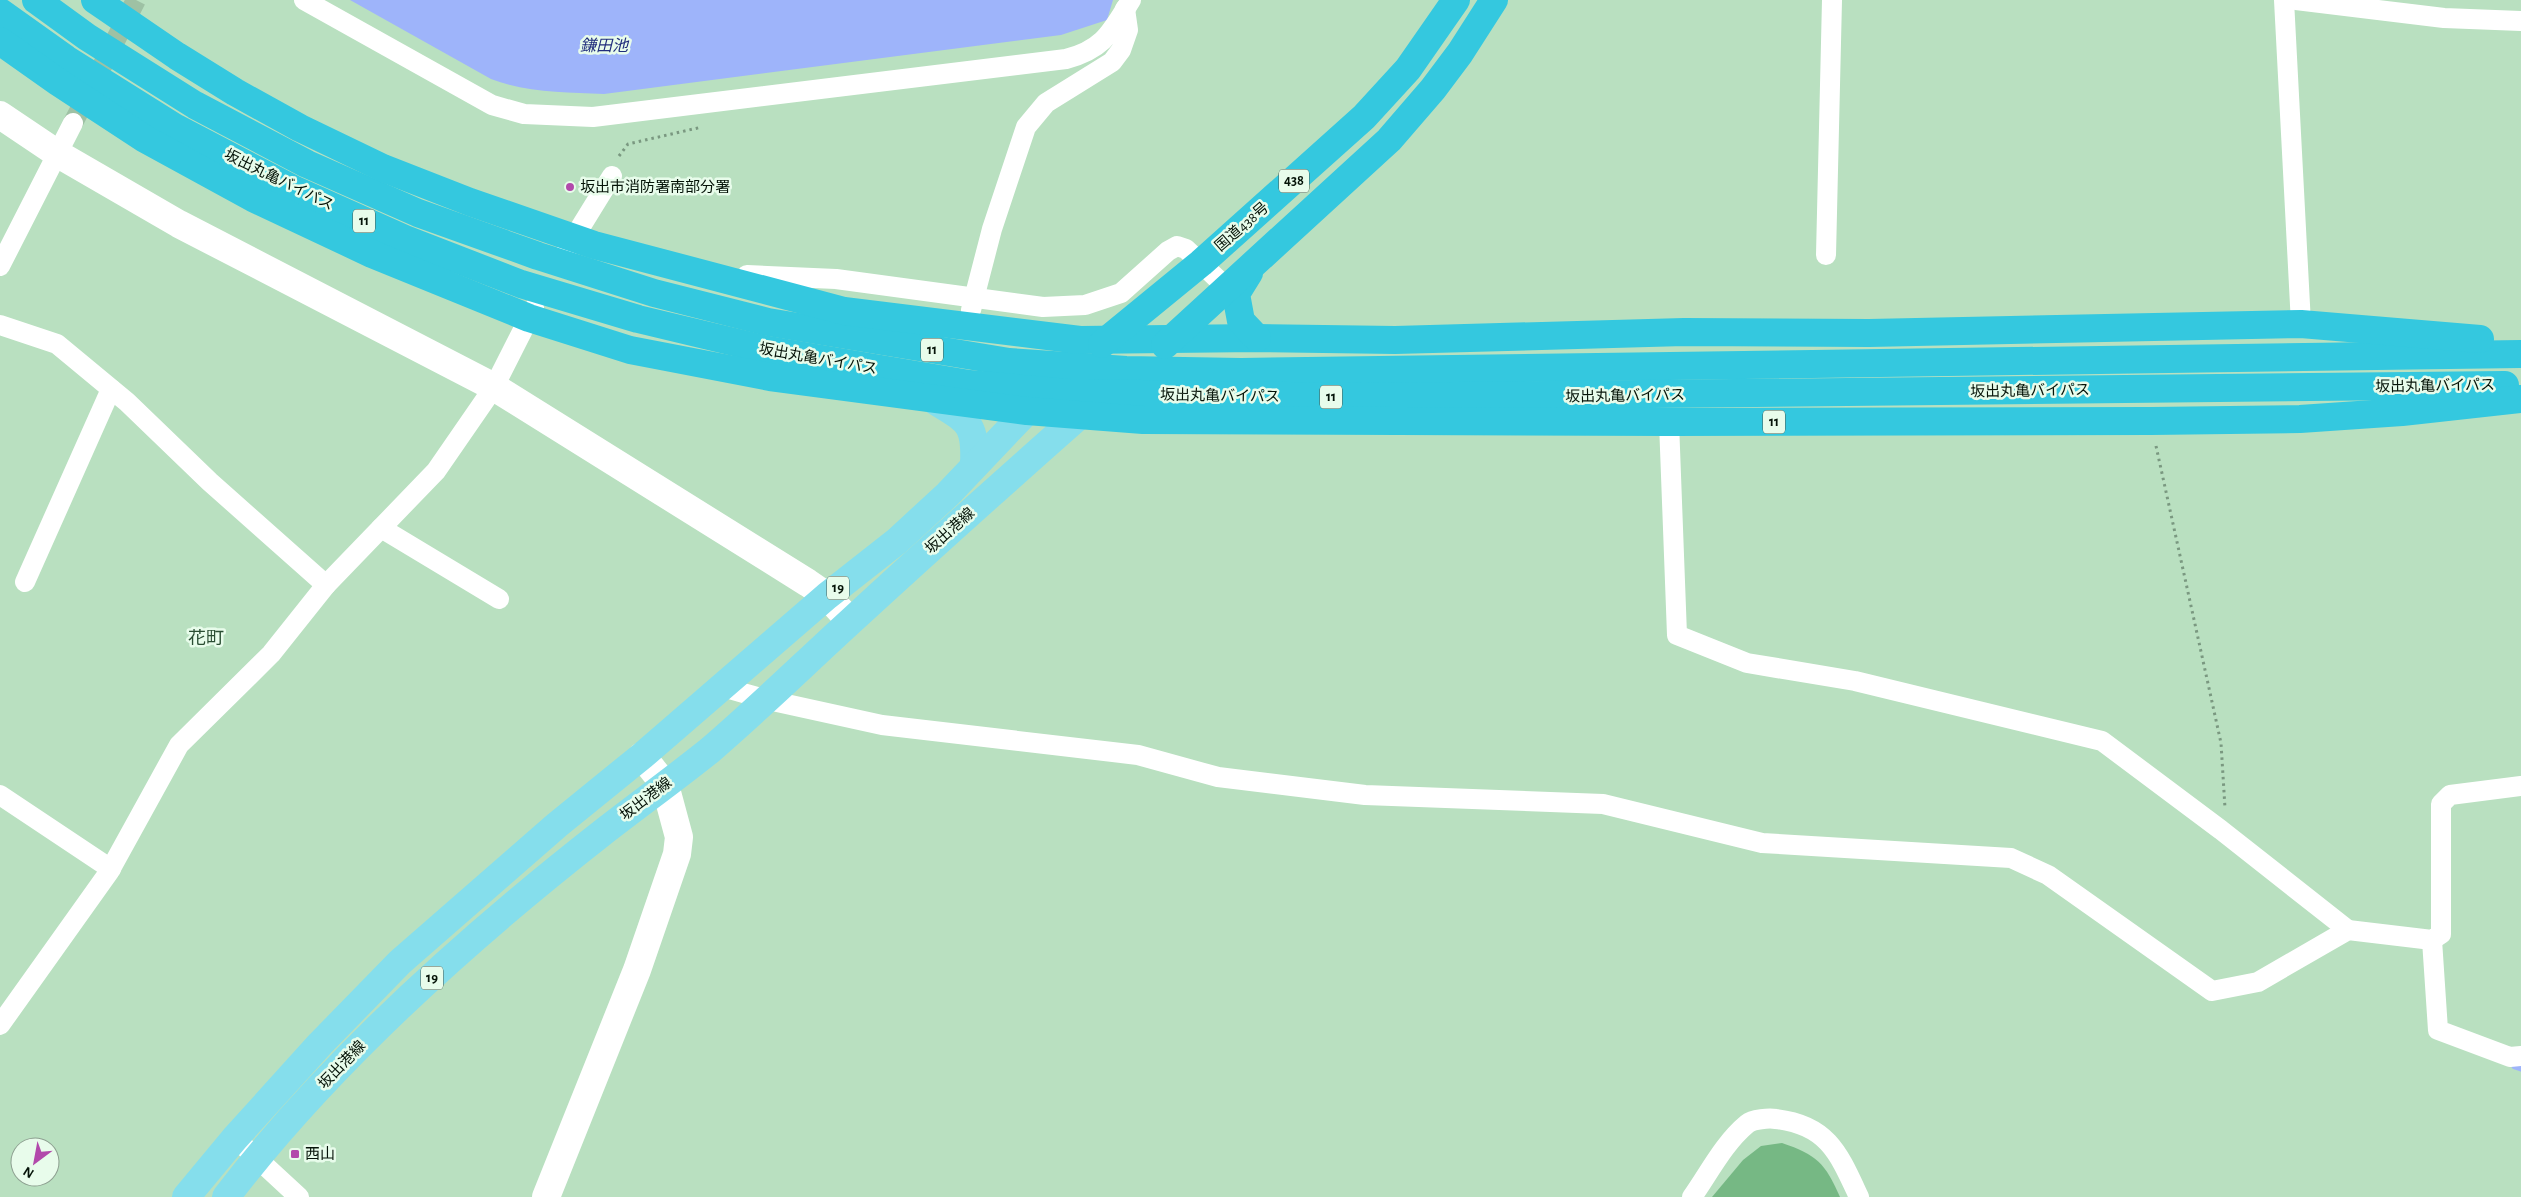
<svg xmlns="http://www.w3.org/2000/svg" width="2521" height="1197" viewBox="0 0 2521 1197" font-family="'Alegreya Sans','Noto Sans JP',sans-serif">
	<rect width="100%" height="100%" fill="#b9e0c0"/>
	<path fill="#76b884" d="M1782,1143C1817,1155 1825,1163 1840,1197H1712L1743,1160L1761,1146Z"/>
	<path fill="#9eb4fa" d="M350,0H1113L1107,20L1061,35L604,94C565,92 528,93 491,79Z"/>
	<g fill="none" stroke-linecap="round" stroke-linejoin="round">
		<polyline stroke="#9eb4fa" stroke-width="7" points="2515,1066 2521,1068"/>
		<polyline stroke="#9ec1a4" stroke-width="20" stroke-dasharray="20 10" stroke-linecap="butt" points="73,123 136,0"/>
		<g stroke="#7a9880" stroke-width="3" stroke-dasharray="2.5 4" stroke-linecap="butt">
			<polyline points="619,156 628,144 702,127"/>
			<polyline points="2156,446 2221,743 2225,808"/>
		</g>
		<g stroke="#fff" stroke-width="20">
			<path d="M304,0L492,105L524,114L593,117L1066,59C1104,49 1111,32 1131,0"/>
			<polyline points="2284,0 2301,324"/>
			<polyline points="2296,0 2444,18 2521,21"/>
			<polyline points="567,249 612,176"/>
			<polyline points="1826,255 1832,0"/>
			<polyline points="0,266 73,123"/>
			<polyline points="747,275 836,279 1043,307 1085,305 1121,293 1168,251 1177,246 1186,249 1228,289"/>
			<polyline points="971,310 992,229 1026,127 1046,103 1112,62 1121,50 1128,30 1125,9"/>
			<polyline points="0,325 57,344 127,402 210,482 326,585"/>
			<polyline points="1669,422 1677,635 1747,663 1855,681 2102,741 2221,830 2348,930"/>
			<polyline points="381,528 499,599"/>
			<polyline points="25,582 111,389"/>
			<polyline points="722,687 768,700 882,725 1138,755 1218,777 1365,795 1603,804 1762,843 2011,858 2048,875 2212,991 2258,982 2348,930 2432,940 2441,934 2441,804 2450,795 2521,786"/>
			<polyline points="0,795 111,869"/>
			<polyline points="2432,940 2438,1030 2510,1057 2521,1056"/>
			<polyline points="0,1025 109,872 179,745 271,654 326,585 436,471 494,387 534,308"/>
			<polyline points="235,1138 299,1197"/>
			<path d="M1692,1197C1709,1173 1724,1143 1747,1124C1753,1119 1769,1118 1776,1119C1828,1125 1839,1154 1859,1197"/>
		</g>
		<g stroke="#fff" stroke-width="28">
			<polyline points="0,115 58,154 179,224 494,387 808,583 827,596 850,621"/>
			<polyline points="546,1197 637,970 677,854 679,837 665,785 642,756"/>
		</g>
		<g stroke="#85deec" stroke-width="28">
			<path d="M932,399C967,421 976,421 974,464"/>
			<polyline points="186,1197 235,1138 320,1044 400,962 557,825 642,756 827,596 897,541 948,494 1027,411"/>
			<path d="M226,1197C330,1061 468,938 602,833C638,805 674,779 709,751C758,709 804,664 851,621C927,551 1004,482 1081,414"/>
		</g>
		<g stroke="#34c8df" stroke-width="28">
			<polyline points="36,0 87,37 195,105 307,164 418,213 538,256 654,293 768,322 1009,362 1126,370 1241,372 2521,354"/>
			<polyline points="95,0 177,56 235,92 300,128 383,168 470,202 594,245 844,311 1080,340 1257,338 1395,340 1684,332 1869,333 2301,324 2480,339"/>
			<polyline points="0,12 66,59 176,128 293,189 405,239 521,284 638,319 763,349 969,384 1069,393 1364,397 2505,385"/>
			<polyline points="0,41 58,82 145,139 253,198 372,254 529,318 630,350 770,377 1027,411 1143,420 1669,422 2151,421 2300,419 2402,412 2521,399"/>
			<polyline points="1249,273 1236,294 1241,321 1257,338"/>
			<polyline points="1102,344 1201,263 1364,117 1408,69 1456,0"/>
			<polyline points="1165,345 1389,140 1433,89 1460,53 1494,0"/>
		</g>
	</g>
	<g fill="#b249ab" stroke="#e8fceb" stroke-width="2">
		<circle cx="570" cy="187" r="5"/>
		<rect x="290" y="1149" width="10" height="10" rx="2.5"/>
	</g>
	<g text-anchor="middle" dominant-baseline="central" stroke-width="5" stroke-linejoin="round" paint-order="stroke">
		<g fill="#e8fceb" stroke="#49594c" stroke-width="1">
			<rect x="1279" y="169.5" width="30" height="23" rx="4"/>
			<rect x="353" y="209.5" width="22" height="23" rx="4"/>
			<rect x="921" y="338.5" width="22" height="23" rx="4"/>
			<rect x="1320" y="385.5" width="22" height="23" rx="4"/>
			<rect x="1763" y="410.5" width="22" height="23" rx="4"/>
			<rect x="827" y="576.5" width="22" height="23" rx="4"/>
			<rect x="421" y="966.5" width="22" height="23" rx="4"/>
		</g>
		<g font-size="14" font-weight="bold" fill="#051308">
			<text x="1294" y="181">438</text>
			<text x="364" y="221">11</text>
			<text x="932" y="350">11</text>
			<text x="1331" y="397">11</text>
			<text x="1774" y="422">11</text>
			<text x="838" y="588">19</text>
			<text x="432" y="978">19</text>
		</g>
		<g font-size="15" fill="#051308" stroke="#e8fceb">
			<text transform="translate(279 180) rotate(26)">坂出丸亀バイパス</text>
			<text transform="translate(1242 227) rotate(-41)">国道438号</text>
			<text transform="translate(818 359) rotate(10)">坂出丸亀バイパス</text>
			<text transform="translate(2435 386) rotate(-1)">坂出丸亀バイパス</text>
			<text transform="translate(2030 391) rotate(-1)">坂出丸亀バイパス</text>
			<text transform="translate(1220 396) rotate(1)">坂出丸亀バイパス</text>
			<text transform="translate(1625 396) rotate(-1)">坂出丸亀バイパス</text>
			<text transform="translate(950 531) rotate(-42)">坂出港線</text>
			<text transform="translate(646 799) rotate(-37)">坂出港線</text>
			<text transform="translate(342 1065) rotate(-46)">坂出港線</text>
		</g>
		<g font-size="15" fill="#051308" stroke="#e8fceb" text-anchor="start">
			<text x="580" y="187">坂出市消防署南部分署</text>
			<text x="305" y="1154">西山</text>
		</g>
		<g font-size="16" font-style="italic" fill="#202d7c" stroke="#e8fceb">
			<text x="604" y="46">鎌田池</text>
		</g>
		<g font-size="18" fill="#2b4e33" stroke="#e8fceb">
			<text x="206" y="639">花町</text>
		</g>
	</g>
	<g transform="translate(35 1162) rotate(212)"><circle r="24" fill="#e8fceb" stroke="#8d9f90"/>
	<path d="M0-4L9 19L0 12L-9 19Z" fill="#b249ab"/>
	<text y="-8" font-size="14" font-weight="bold" text-anchor="middle" fill="#051308">N</text>
	</g>
</svg>
